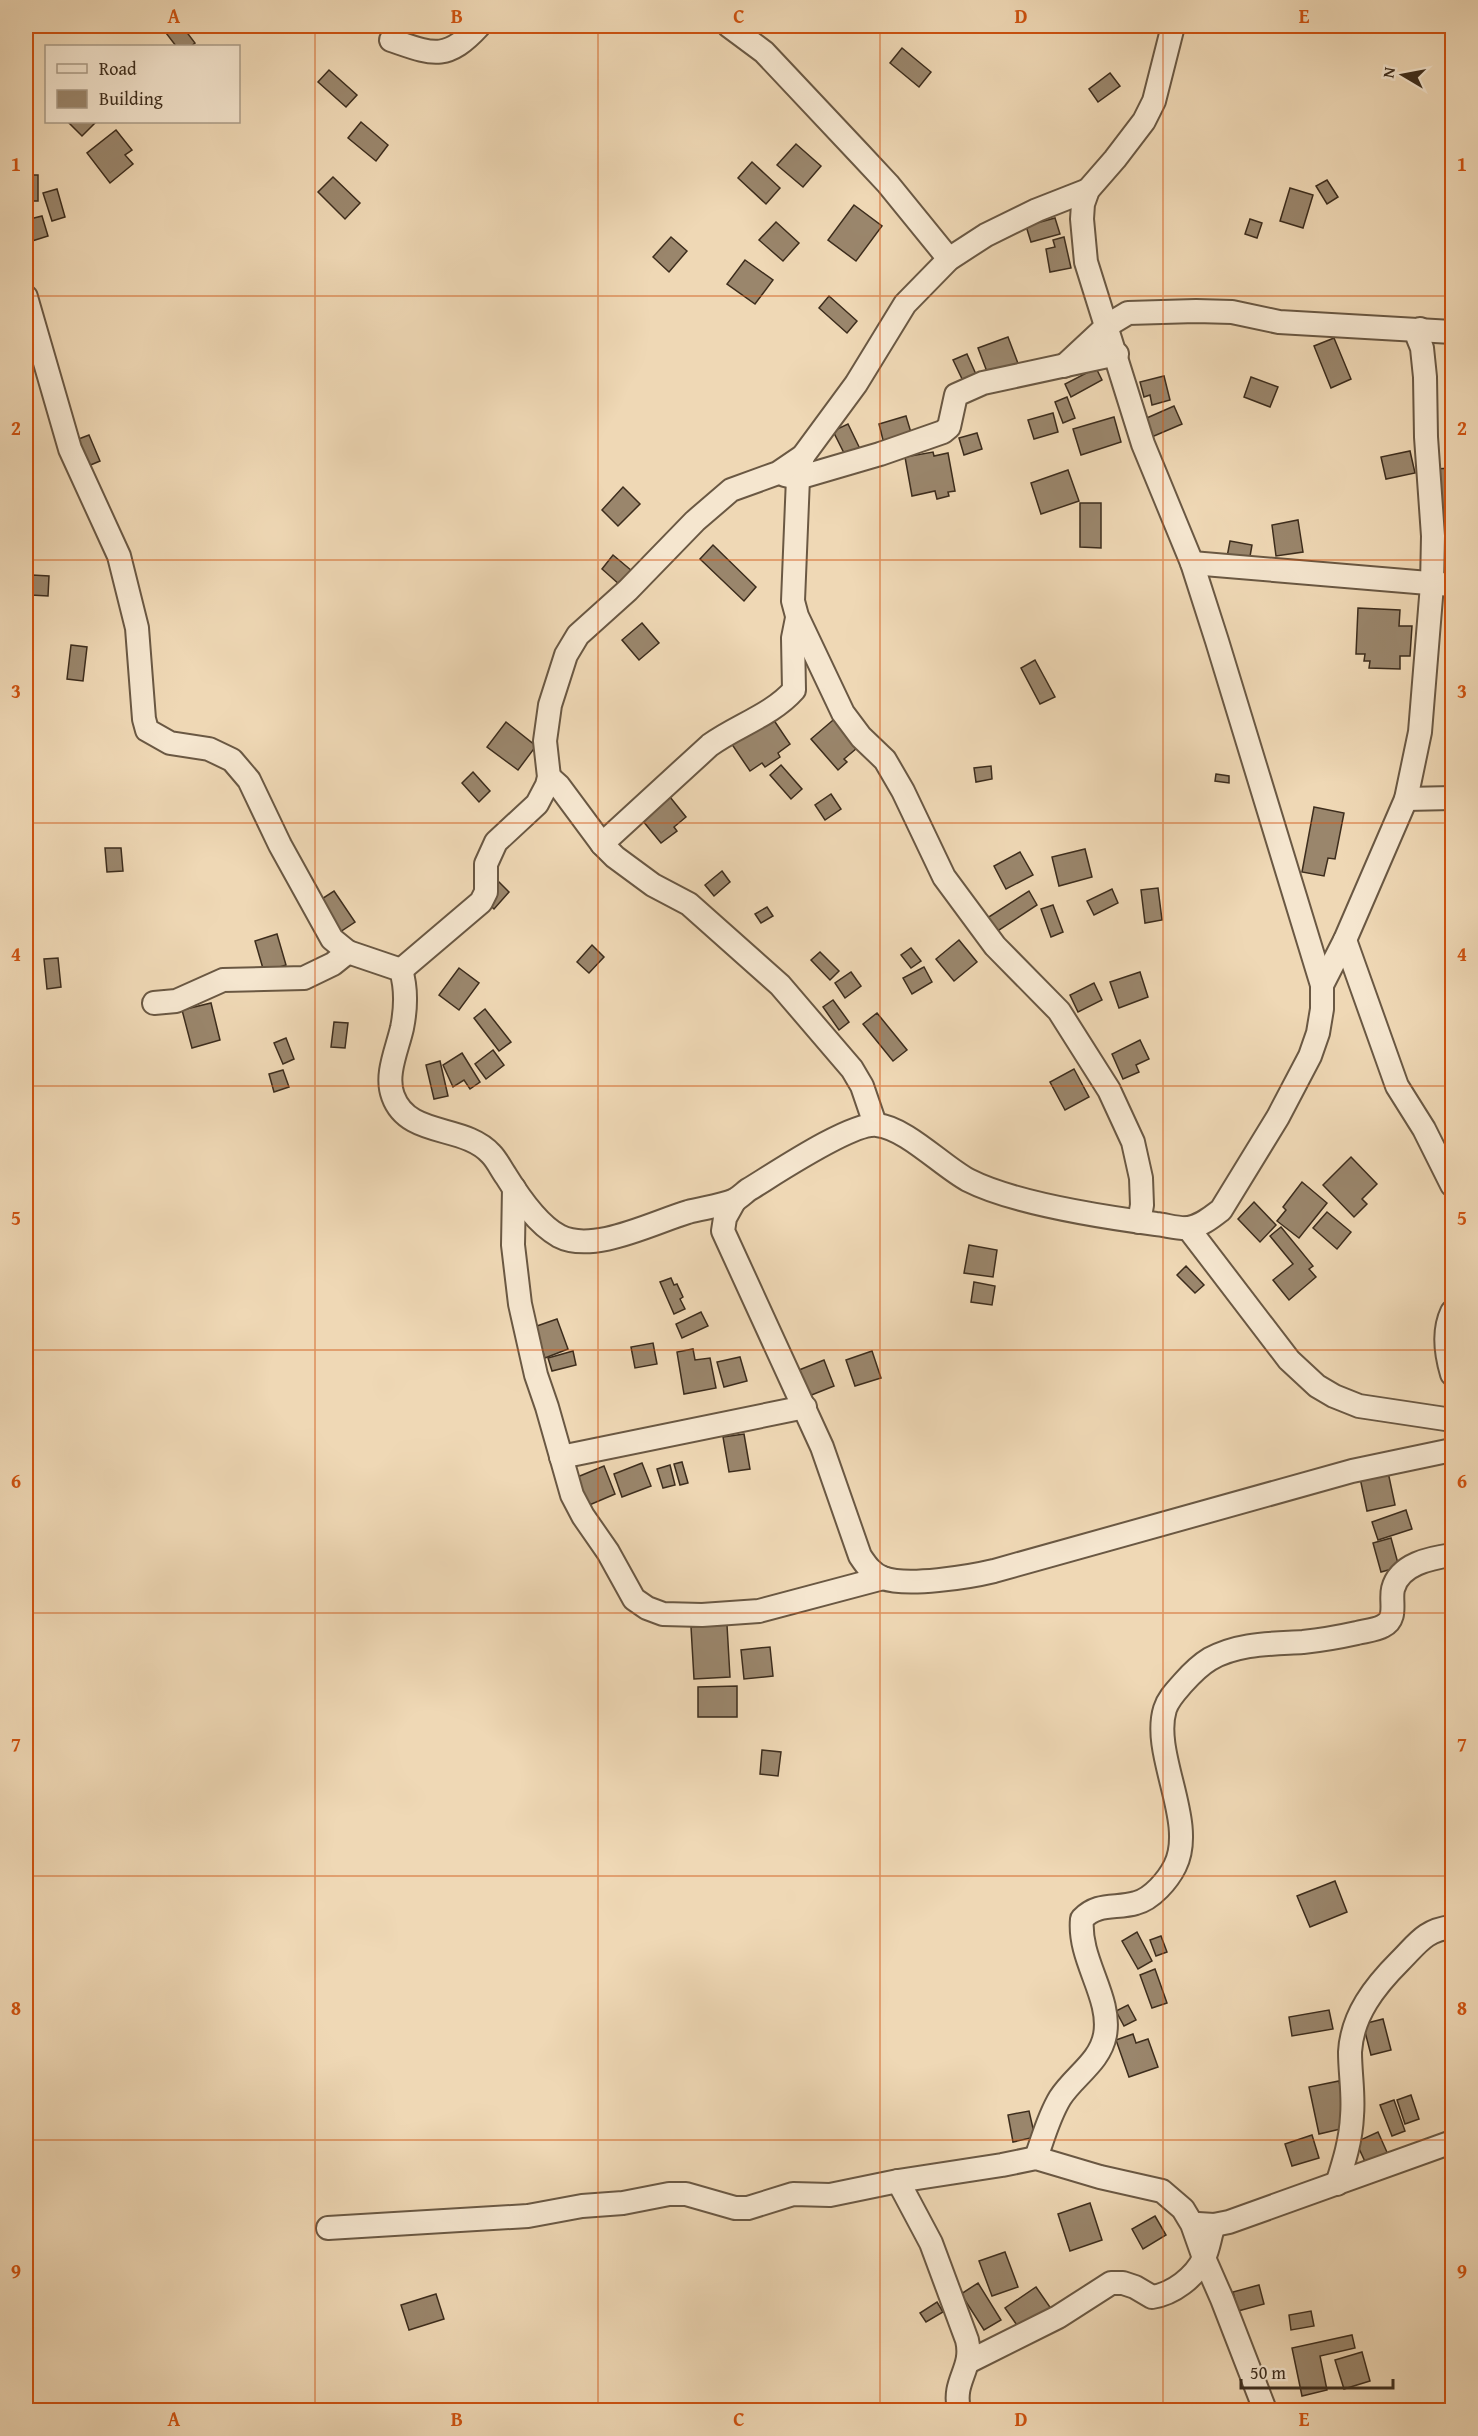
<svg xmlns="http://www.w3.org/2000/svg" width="1478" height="2436" viewBox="0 0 1478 2436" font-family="'Gentium Book Plus',serif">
	<rect width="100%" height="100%" fill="#efd8b5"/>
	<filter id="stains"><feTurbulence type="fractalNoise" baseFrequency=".00333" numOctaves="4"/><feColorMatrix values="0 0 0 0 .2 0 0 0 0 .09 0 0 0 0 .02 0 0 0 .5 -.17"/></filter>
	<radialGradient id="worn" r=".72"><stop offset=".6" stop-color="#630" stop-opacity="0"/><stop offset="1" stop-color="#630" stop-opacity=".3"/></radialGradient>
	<g fill="#9a866c" stroke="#3d2d1d" stroke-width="1.5">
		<polygon points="176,26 182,26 195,43 191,46 176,46 166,33"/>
		<polygon points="902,48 931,72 919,87 890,63"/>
		<polygon points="329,70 357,95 346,107 318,82"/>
		<polygon points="1110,73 1120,86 1098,102 1089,89"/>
		<polygon points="70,122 96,122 82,136 69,123"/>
		<polygon points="361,122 388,145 376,161 348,138"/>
		<polygon points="116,130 132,150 125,155 133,164 110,183 87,153"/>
		<polygon points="796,144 821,166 803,187 777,165"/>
		<polygon points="752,162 780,188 766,204 738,178"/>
		<rect x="26" y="175" width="12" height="26"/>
		<polygon points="333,177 360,203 345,219 318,192"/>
		<polygon points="1327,180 1338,197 1327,204 1316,186"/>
		<polygon points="1290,188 1313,195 1303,228 1280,221"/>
		<polygon points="57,189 65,217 52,221 43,193"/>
		<polygon points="854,205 882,226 856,261 828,240"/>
		<polygon points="42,216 48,236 29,242 26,220"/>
		<polygon points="1055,218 1060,234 1031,242 1026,226"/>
		<polygon points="1250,219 1262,223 1257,238 1245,234"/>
		<polygon points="776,222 799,243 783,261 759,240"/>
		<polygon points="671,237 687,251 669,272 653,257"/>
		<polygon points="1064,237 1071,268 1050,272 1046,249 1055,247 1053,240"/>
		<polygon points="745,260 773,280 755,304 727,284"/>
		<polygon points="829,296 857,321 847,333 819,308"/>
		<polygon points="1008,337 1019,366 989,377 978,348"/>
		<polygon points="1334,338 1351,379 1331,388 1314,346"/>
		<polygon points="967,354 978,379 965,385 953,360"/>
		<polygon points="1096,368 1102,380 1071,397 1065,384"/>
		<polygon points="1164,376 1170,400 1152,405 1150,395 1144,397 1140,382"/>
		<polygon points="1251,377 1278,387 1270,407 1244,397"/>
		<polygon points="1067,397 1075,418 1063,423 1055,402"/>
		<polygon points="1447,405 1452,406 1452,428 1446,427"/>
		<polygon points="1174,406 1182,424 1147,439 1140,421"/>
		<polygon points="1053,413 1058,432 1034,439 1028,420"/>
		<polygon points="906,416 912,436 884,444 879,424"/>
		<polygon points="1114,417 1121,442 1081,455 1073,429"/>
		<polygon points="848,424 861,451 847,459 833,431"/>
		<polygon points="977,433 982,449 964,455 959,438"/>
		<polygon points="89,435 100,461 81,469 71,442"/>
		<polygon points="1410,451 1415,473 1386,479 1381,457"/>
		<polygon points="933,452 934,456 948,453 955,491 948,492 949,496 937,499 935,491 912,496 905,457"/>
		<polygon points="1452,468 1452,518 1448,518 1447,509 1436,509 1435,469"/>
		<polygon points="1068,470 1079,501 1041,514 1031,483"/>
		<polygon points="623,487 640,504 618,526 602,510"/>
		<polygon points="1080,503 1101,503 1101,548 1080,547"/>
		<polygon points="1298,520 1303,552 1276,556 1272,525"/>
		<polygon points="1230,541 1252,545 1249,562 1227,557"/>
		<polygon points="713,545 756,587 744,601 700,559"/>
		<polygon points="613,555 632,571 620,585 602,569"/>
		<polygon points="32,575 49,576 48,596 31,595"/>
		<polygon points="1358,608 1400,610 1399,626 1412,626 1410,656 1400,656 1400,669 1369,668 1370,661 1364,661 1365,654 1356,654"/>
		<polygon points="642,623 659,643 639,660 622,640"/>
		<polygon points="71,645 87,647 83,681 67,679"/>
		<polygon points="1035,660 1055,697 1040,704 1021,668"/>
		<polygon points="769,713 790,744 778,753 780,757 765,767 762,763 750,771 729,740"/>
		<polygon points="839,715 863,743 844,759 847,762 838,770 811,739"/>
		<polygon points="506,722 536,746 518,770 487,747"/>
		<polygon points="781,765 802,789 791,799 770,775"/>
		<polygon points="991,766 992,779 976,782 974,768"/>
		<polygon points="473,772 490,791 479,802 462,783"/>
		<polygon points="1216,774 1229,776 1229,783 1215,781"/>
		<polygon points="666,792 686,817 674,827 677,831 661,843 638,815"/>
		<polygon points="831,794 841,809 825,820 815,805"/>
		<polygon points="1314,807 1344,813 1335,859 1328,858 1324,876 1302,872"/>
		<polygon points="105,848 121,848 123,871 107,872"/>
		<polygon points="1085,849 1092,877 1059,886 1052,857"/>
		<polygon points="1020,852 1033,875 1006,889 994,866"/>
		<polygon points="722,871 730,882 714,896 705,885"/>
		<polygon points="499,882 509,892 494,909 483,899"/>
		<polygon points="1158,888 1162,920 1145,923 1141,890"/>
		<polygon points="1112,889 1118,903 1094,915 1087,901"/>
		<polygon points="334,891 355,922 334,936 314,904"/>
		<polygon points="1029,891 1037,905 990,936 981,922"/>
		<polygon points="1053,905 1063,932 1051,937 1041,909"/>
		<polygon points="767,907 773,916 761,923 755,914"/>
		<polygon points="277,934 286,965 264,972 255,941"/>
		<polygon points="959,940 977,962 954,981 936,959"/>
		<polygon points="592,945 604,957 589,973 577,962"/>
		<polygon points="911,948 921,961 911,968 901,955"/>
		<polygon points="820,952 839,971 830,980 811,960"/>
		<polygon points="58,958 61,987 47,989 44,959"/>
		<polygon points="924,967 932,982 912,994 903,978"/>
		<polygon points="459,968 479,983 459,1010 439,995"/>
		<polygon points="851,972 861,986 845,998 835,983"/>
		<polygon points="1140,972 1148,997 1119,1008 1110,982"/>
		<polygon points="1094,983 1102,1000 1078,1012 1070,995"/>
		<polygon points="833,1000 849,1022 839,1030 823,1007"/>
		<polygon points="211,1003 220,1040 192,1048 182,1010"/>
		<polygon points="485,1009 511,1042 499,1051 474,1018"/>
		<polygon points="877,1013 907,1050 893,1061 863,1024"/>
		<polygon points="334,1022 348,1023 345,1048 331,1047"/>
		<polygon points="286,1038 294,1059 283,1064 274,1043"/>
		<polygon points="1140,1040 1149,1059 1136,1065 1139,1072 1123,1079 1112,1054"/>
		<polygon points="493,1050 504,1065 486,1079 475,1064"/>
		<polygon points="462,1053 480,1082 470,1089 464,1080 453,1087 443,1065"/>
		<polygon points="440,1061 448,1096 434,1099 426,1065"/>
		<polygon points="1074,1069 1089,1097 1065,1110 1050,1082"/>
		<polygon points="283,1070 289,1087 274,1092 269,1074"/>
		<polygon points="1351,1157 1377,1184 1362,1199 1367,1204 1354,1217 1323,1185"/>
		<polygon points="1302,1182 1327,1203 1299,1238 1277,1221 1286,1210 1283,1207"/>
		<polygon points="1254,1202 1276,1225 1260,1242 1238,1219"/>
		<polygon points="1327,1212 1351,1232 1337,1249 1313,1228"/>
		<polygon points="1281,1227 1313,1266 1309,1269 1316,1277 1289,1300 1273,1280 1293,1264 1270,1236"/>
		<polygon points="969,1245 997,1250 993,1277 964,1273"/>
		<polygon points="1186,1266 1204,1285 1195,1293 1177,1275"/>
		<polygon points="671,1278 674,1285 677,1284 683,1297 680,1299 685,1309 674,1314 660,1282"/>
		<polygon points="974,1282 995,1286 992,1305 971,1302"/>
		<polygon points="701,1312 708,1326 682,1338 676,1324"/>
		<polygon points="557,1319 568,1349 545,1358 534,1327"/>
		<polygon points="653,1343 657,1364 635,1368 631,1347"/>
		<polygon points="693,1349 695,1360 710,1358 716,1388 684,1394 677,1352"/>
		<polygon points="573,1351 576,1365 552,1371 548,1358"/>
		<polygon points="872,1351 881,1378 855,1386 846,1360"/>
		<polygon points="740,1357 747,1381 724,1387 717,1362"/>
		<polygon points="824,1360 834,1386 804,1398 794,1372"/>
		<polygon points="744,1434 750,1469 729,1472 723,1437"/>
		<polygon points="682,1462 688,1483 680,1485 674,1464"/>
		<polygon points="642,1463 651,1486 622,1497 614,1474"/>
		<polygon points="670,1465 675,1485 663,1488 657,1469"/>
		<polygon points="604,1466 615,1494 587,1506 575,1478"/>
		<polygon points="1388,1472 1395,1505 1367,1511 1360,1478"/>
		<polygon points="1406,1510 1412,1529 1378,1540 1372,1522"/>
		<polygon points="1391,1538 1399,1567 1381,1572 1373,1543"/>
		<polygon points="727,1625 730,1677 694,1679 691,1627"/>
		<polygon points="770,1647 773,1676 744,1679 741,1650"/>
		<polygon points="737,1686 737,1717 698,1717 698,1687"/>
		<polygon points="762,1750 781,1752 778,1776 760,1774"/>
		<polygon points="1335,1881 1347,1912 1310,1927 1297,1896"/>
		<polygon points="1137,1932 1152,1961 1138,1969 1122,1941"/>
		<polygon points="1161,1936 1167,1952 1156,1956 1150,1940"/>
		<polygon points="1155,1969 1167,2003 1152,2008 1140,1975"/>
		<polygon points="1128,2005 1136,2020 1124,2026 1116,2011"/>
		<polygon points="1329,2010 1333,2029 1292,2036 1289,2017"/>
		<polygon points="1383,2019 1391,2050 1371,2055 1363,2024"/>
		<polygon points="1133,2034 1136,2043 1148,2039 1158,2067 1129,2077 1116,2040"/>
		<polygon points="1339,2081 1349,2127 1319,2134 1309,2087"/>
		<polygon points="1411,2095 1419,2119 1405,2124 1397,2100"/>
		<polygon points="1394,2100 1405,2131 1392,2136 1380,2105"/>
		<polygon points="1029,2111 1035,2137 1013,2142 1008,2115"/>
		<polygon points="1378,2132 1390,2159 1368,2168 1356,2142"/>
		<polygon points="1312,2135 1319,2158 1292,2166 1285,2144"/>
		<polygon points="1090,2203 1102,2240 1070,2251 1058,2214"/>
		<polygon points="1155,2216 1166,2235 1143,2249 1132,2229"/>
		<polygon points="1005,2252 1018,2287 992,2296 979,2261"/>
		<polygon points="978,2283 1001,2320 984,2330 961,2294"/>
		<polygon points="1259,2285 1264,2304 1238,2311 1233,2292"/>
		<polygon points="1036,2287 1052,2310 1021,2331 1005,2308"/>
		<polygon points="436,2294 444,2319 409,2330 401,2305"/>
		<polygon points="937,2302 943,2312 926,2322 920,2313"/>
		<polygon points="1311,2311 1314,2326 1291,2330 1289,2315"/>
		<polygon points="1352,2335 1355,2348 1320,2356 1327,2390 1302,2396 1292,2348"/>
		<polygon points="1362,2352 1370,2381 1344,2389 1335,2360"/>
	</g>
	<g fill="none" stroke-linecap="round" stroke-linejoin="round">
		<defs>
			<g id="minor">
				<polyline points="729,26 764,52 860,154 888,184 949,259"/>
				<path d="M391,40C432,54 446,62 479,26"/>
				<path d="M26,297L70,449L119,556L137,628L144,719L147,730L170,743L209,749L232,760L249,780L280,845L332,939L348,952L401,970C407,990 406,1008 402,1028C397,1050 385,1075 393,1096C408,1138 464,1124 491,1154C497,1160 501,1169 506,1176C519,1197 537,1224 559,1236C593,1254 654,1222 688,1212C703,1208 721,1206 735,1200C740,1197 744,1193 748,1190C773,1175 851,1122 877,1125C906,1128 942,1166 968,1180C1015,1204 1103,1217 1156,1224C1166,1225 1179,1229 1188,1228C1201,1226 1212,1217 1221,1210L1278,1117L1310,1056L1318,1033L1322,1009V985L1217,641L1192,563L1143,444L1086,262L1082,219L1083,204L1088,190L1115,159L1144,121L1154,101L1173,26"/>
				<polyline points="1064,366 1108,325 1128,313 1196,311 1232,312 1279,322 1452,332"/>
				<polyline points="803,456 798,478 793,601 797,616 843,713 861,737 885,760 903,791 944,877 995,946 1059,1011 1109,1090 1133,1142 1141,1178 1142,1205 1139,1222"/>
				<polyline points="785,475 798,478 880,454 943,432 949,427 956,395 983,383 1117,354"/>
				<polyline points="1192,563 1452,585"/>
				<polyline points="549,777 559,786 602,844 615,857 653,885 689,904 780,985 852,1069 862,1086 875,1124"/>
				<polyline points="1406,799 1452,798"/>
				<path d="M602,844L710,745C736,726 772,715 794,690L793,638L797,618"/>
				<polyline points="1345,940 1397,1086 1424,1129 1452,1185"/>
				<polyline points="401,970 481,902 486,892 486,864 496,842 537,804 547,785 549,777 545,741 550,705 566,655 578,635 628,590 695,521 731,490 778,473 803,456 856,384 905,304 949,259 986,235 1037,210 1088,190"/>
				<polyline points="1322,985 1345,940 1406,799 1420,732 1432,585 1433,536 1426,437 1425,377 1422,348 1418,338 1420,329"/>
				<polyline points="154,1003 176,1001 223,980 304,978 333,964 348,952"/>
				<polyline points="514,1188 513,1245 520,1304 536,1375 547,1407 572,1495 583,1516 608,1552 634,1599 647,1608 663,1614 702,1615 759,1611 883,1578"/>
				<path d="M735,1200L725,1218L723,1231L822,1447L860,1556C866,1565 872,1574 883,1578C907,1587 969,1577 994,1571L1352,1471L1452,1450"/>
				<polyline points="1188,1228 1289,1360 1317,1386 1334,1396 1359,1406 1452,1420"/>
				<path d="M1452,1312C1443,1331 1446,1354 1452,1374"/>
				<polyline points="561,1457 805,1407"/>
				<path d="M1036,2158C1043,2138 1049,2116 1060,2098C1074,2076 1100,2062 1105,2035C1112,1997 1078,1960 1082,1919C1098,1902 1116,1909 1136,1903C1152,1899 1168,1880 1175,1866C1197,1822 1151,1754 1165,1709C1168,1699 1176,1691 1183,1683C1191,1674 1200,1665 1210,1659C1239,1643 1271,1644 1303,1642C1322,1640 1339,1637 1357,1633C1365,1631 1376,1630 1383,1626C1398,1619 1390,1601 1393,1589C1399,1564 1431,1558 1452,1555"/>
				<path d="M898,2181L931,2243L967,2340C974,2369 952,2380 959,2410"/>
				<path d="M1337,2184C1344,2162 1351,2140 1352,2116C1354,2095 1350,2073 1350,2052C1352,2015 1375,1986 1400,1961C1418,1943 1425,1930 1452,1927"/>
				<polyline points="1198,2224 1214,2225 1229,2222 1452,2142"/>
				<polyline points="328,2228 528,2216 582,2206 623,2203 669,2194 686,2194 735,2208 748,2208 793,2194 830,2195 898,2181 1002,2165 1036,2158 1100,2177 1162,2191 1183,2209 1192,2224 1204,2258 1222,2299 1265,2410"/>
				<path d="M968,2362L1058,2317L1111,2283H1123L1135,2287L1152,2297C1173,2294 1195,2277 1204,2258C1209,2248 1210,2235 1214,2225"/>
			</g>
		</defs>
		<use href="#minor" stroke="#6a5843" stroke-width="26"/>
		<use href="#minor" stroke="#f5e6cf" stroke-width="22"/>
	</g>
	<path fill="none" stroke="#ce520f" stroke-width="1.5" stroke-opacity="0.55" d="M315,26V2410M598,26V2410M880,26V2410M1163,26V2410M26,296H1452M26,560H1452M26,823H1452M26,1086H1452M26,1350H1452M26,1613H1452M26,1876H1452M26,2140H1452"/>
	<rect width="1478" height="2436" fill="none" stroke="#efd8b5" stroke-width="66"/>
	<rect x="45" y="45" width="195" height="78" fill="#f5e6cf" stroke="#ab9c88" stroke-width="1.5"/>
	<rect x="57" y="64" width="30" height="9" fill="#f5e6cf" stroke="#ab9c88" stroke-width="1.5"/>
	<text x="99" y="75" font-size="18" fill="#3d2d1d">Road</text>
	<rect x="57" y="90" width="30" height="18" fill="#9a866c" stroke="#ab9c88" stroke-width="1.5"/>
	<text x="99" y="105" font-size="18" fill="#3d2d1d">Building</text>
	<g transform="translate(1403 75) rotate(280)" stroke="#f5e6cf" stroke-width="4.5" paint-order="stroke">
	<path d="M0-4.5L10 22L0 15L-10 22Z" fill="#3d2d1d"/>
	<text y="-9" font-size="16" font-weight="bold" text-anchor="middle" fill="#3d2d1d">N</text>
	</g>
	<path d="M1241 2379v9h152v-9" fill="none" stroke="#3d2d1d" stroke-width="3"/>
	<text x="1250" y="2379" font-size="18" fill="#3d2d1d" stroke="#f5e6cf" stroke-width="4.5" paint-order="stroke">50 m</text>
	<rect x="33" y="33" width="1412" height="2370" fill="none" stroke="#ce520f" stroke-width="2"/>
	<g font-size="20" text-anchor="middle" font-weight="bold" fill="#ce520f">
		<text x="174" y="23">A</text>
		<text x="457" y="23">B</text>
		<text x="739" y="23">C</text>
		<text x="1021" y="23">D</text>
		<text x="1304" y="23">E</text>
		<text x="16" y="171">1</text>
		<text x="1462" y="171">1</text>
		<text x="16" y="435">2</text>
		<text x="1462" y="435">2</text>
		<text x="16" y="698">3</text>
		<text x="1462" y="698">3</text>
		<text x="16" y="961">4</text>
		<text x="1462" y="961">4</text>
		<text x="16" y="1225">5</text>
		<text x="1462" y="1225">5</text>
		<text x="16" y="1488">6</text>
		<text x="1462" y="1488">6</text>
		<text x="16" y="1751">7</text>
		<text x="1462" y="1751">7</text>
		<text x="16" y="2015">8</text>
		<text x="1462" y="2015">8</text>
		<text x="16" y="2278">9</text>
		<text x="1462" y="2278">9</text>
		<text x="174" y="2426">A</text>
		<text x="457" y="2426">B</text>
		<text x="739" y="2426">C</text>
		<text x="1021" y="2426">D</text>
		<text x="1304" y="2426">E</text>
	</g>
	<rect width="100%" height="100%" filter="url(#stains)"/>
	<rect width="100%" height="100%" fill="url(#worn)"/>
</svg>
